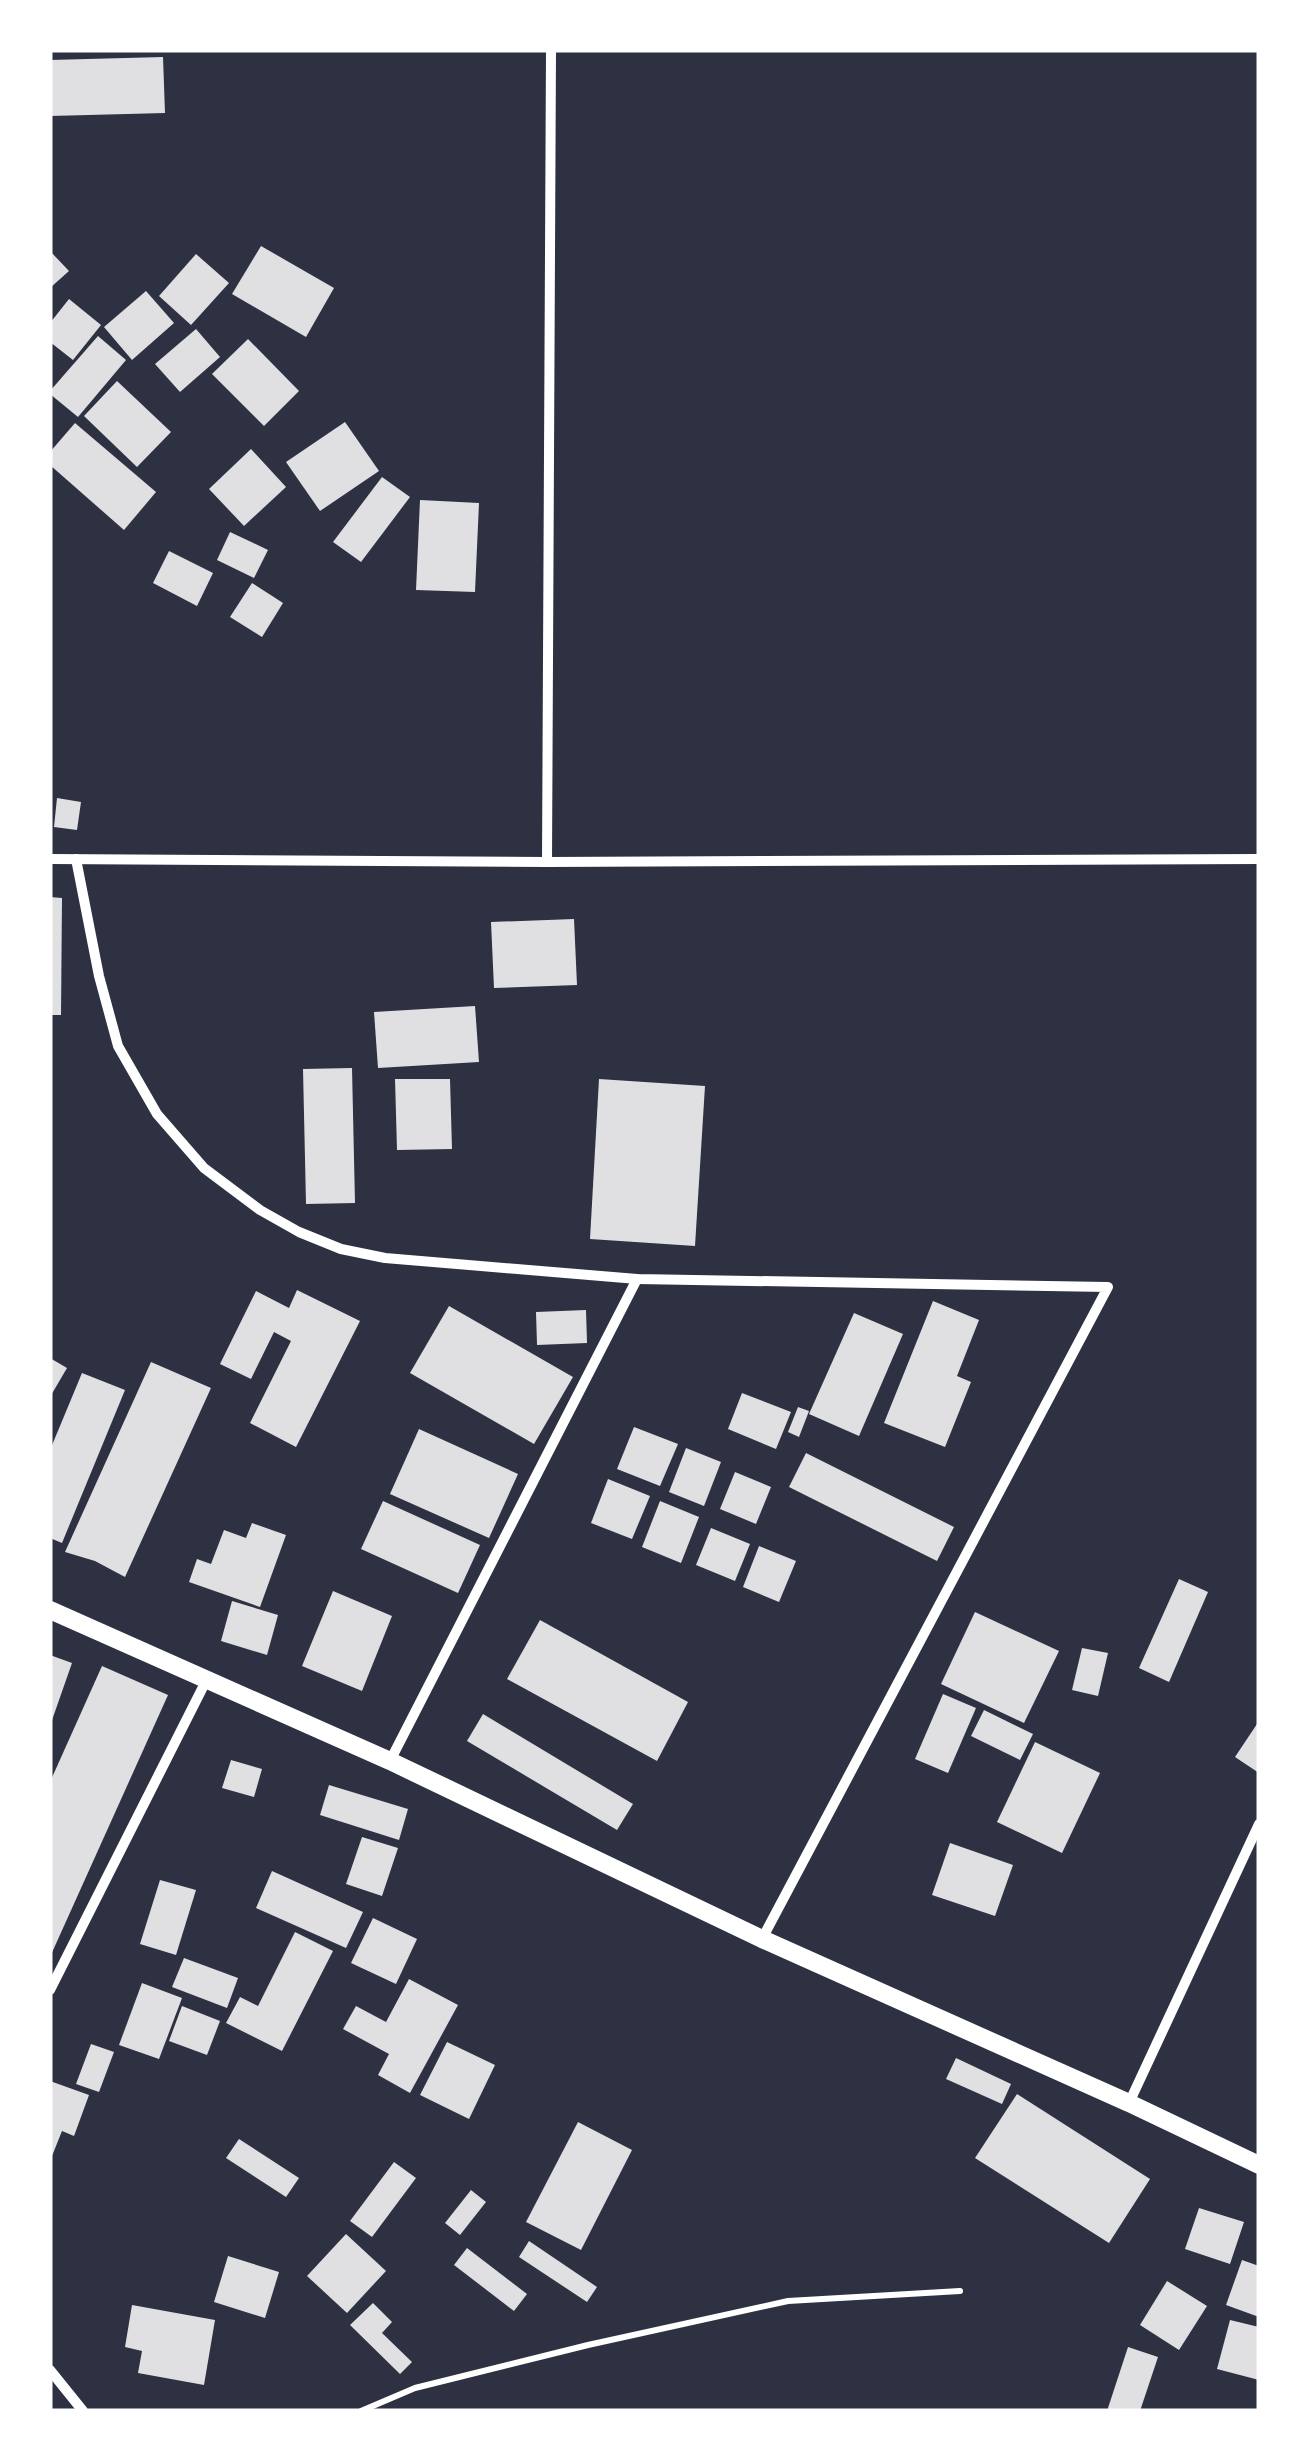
<svg xmlns="http://www.w3.org/2000/svg" width="1309" height="2461" viewBox="0 0 1309 2461" font-family="'Work Sans',sans-serif">
	<rect width="100%" height="100%" fill="#2d3142"/>
	<g fill="#e0e0e3">
		<polygon points="163,57 165,113 50,116 50,60"/>
		<polygon points="261,246 334,288 306,337 232,294"/>
		<polygon points="50,251 69,271 50,288"/>
		<polygon points="196,254 229,283 191,325 159,296"/>
		<polygon points="146,291 174,323 132,360 104,327"/>
		<polygon points="69,299 101,325 73,360 50,342 50,323"/>
		<polygon points="196,329 220,357 180,392 155,364"/>
		<polygon points="98,336 126,360 78,417 50,394 50,391"/>
		<polygon points="248,339 299,391 264,426 212,374"/>
		<polygon points="117,381 171,432 137,467 84,416"/>
		<polygon points="345,422 379,471 320,511 286,462"/>
		<polygon points="75,423 156,492 124,530 50,465 50,452"/>
		<polygon points="251,449 286,487 244,526 209,489"/>
		<polygon points="382,477 410,497 361,562 333,542"/>
		<polygon points="420,500 479,503 475,592 416,590"/>
		<polygon points="230,532 268,550 254,578 217,560"/>
		<polygon points="169,551 213,573 197,606 153,583"/>
		<polygon points="252,583 283,603 262,637 230,617"/>
		<polygon points="57,798 81,802 77,830 54,827"/>
		<polygon points="50,897 62,898 61,1015 50,1015"/>
		<polygon points="574,919 577,985 494,988 491,922"/>
		<polygon points="475,1006 479,1062 378,1068 374,1012"/>
		<polygon points="352,1068 355,1203 306,1204 303,1069"/>
		<polygon points="395,1079 450,1079 452,1149 397,1150"/>
		<polygon points="599,1079 705,1086 695,1246 590,1239"/>
		<polygon points="297,1290 360,1321 296,1447 250,1423 291,1341 274,1332 251,1379 220,1364 256,1291 289,1308"/>
		<polygon points="933,1301 979,1320 957,1376 971,1382 945,1447 884,1423"/>
		<polygon points="449,1306 573,1377 534,1444 410,1373"/>
		<polygon points="586,1310 587,1343 537,1345 536,1312"/>
		<polygon points="854,1313 903,1334 859,1436 809,1414"/>
		<polygon points="50,1358 67,1368 50,1397"/>
		<polygon points="151,1362 211,1388 125,1577 95,1561 65,1552"/>
		<polygon points="82,1373 125,1390 62,1543 50,1538 50,1450"/>
		<polygon points="742,1393 791,1412 776,1449 728,1429"/>
		<polygon points="798,1407 809,1411 799,1437 788,1432"/>
		<polygon points="634,1427 678,1444 660,1486 617,1469"/>
		<polygon points="419,1429 518,1474 489,1538 390,1494"/>
		<polygon points="686,1448 721,1462 704,1506 669,1492"/>
		<polygon points="806,1453 954,1527 937,1561 789,1487"/>
		<polygon points="735,1472 771,1487 756,1524 720,1509"/>
		<polygon points="608,1479 650,1496 632,1539 591,1523"/>
		<polygon points="383,1501 480,1545 458,1593 361,1549"/>
		<polygon points="660,1501 699,1517 681,1563 642,1547"/>
		<polygon points="252,1523 286,1535 260,1607 189,1582 197,1559 211,1564 224,1530 246,1538"/>
		<polygon points="711,1528 750,1544 735,1581 696,1565"/>
		<polygon points="759,1546 796,1561 779,1602 743,1587"/>
		<polygon points="1179,1579 1208,1592 1169,1682 1139,1668"/>
		<polygon points="333,1591 392,1616 362,1691 302,1666"/>
		<polygon points="232,1601 278,1615 267,1655 221,1641"/>
		<polygon points="975,1612 1059,1651 1024,1723 941,1684"/>
		<polygon points="540,1620 688,1702 657,1761 507,1679"/>
		<polygon points="1082,1648 1108,1653 1098,1696 1072,1690"/>
		<polygon points="50,1655 72,1663 51,1723 50,1723"/>
		<polygon points="102,1666 168,1695 50,1957 50,1782"/>
		<polygon points="943,1694 976,1708 948,1773 915,1759"/>
		<polygon points="984,1710 1033,1734 1020,1760 971,1736"/>
		<polygon points="483,1714 633,1804 617,1830 467,1741"/>
		<polygon points="1259,1721 1259,1773 1235,1757"/>
		<polygon points="1035,1742 1100,1773 1062,1853 997,1822"/>
		<polygon points="231,1760 262,1769 254,1797 222,1788"/>
		<polygon points="329,1785 408,1809 399,1840 320,1815"/>
		<polygon points="362,1837 398,1848 382,1896 346,1884"/>
		<polygon points="950,1843 1013,1865 995,1916 932,1895"/>
		<polygon points="272,1871 363,1912 346,1948 256,1908"/>
		<polygon points="160,1880 196,1890 176,1955 140,1944"/>
		<polygon points="373,1918 417,1939 396,1984 351,1963"/>
		<polygon points="295,1932 333,1951 282,2051 226,2023 240,1997 258,2006"/>
		<polygon points="184,1958 238,1978 227,2008 172,1987"/>
		<polygon points="409,1979 458,2005 410,2093 378,2075 389,2054 343,2029 356,2006 386,2022"/>
		<polygon points="142,1983 182,1998 159,2059 119,2045"/>
		<polygon points="182,2006 220,2021 207,2055 169,2041"/>
		<polygon points="447,2042 495,2065 469,2119 420,2095"/>
		<polygon points="91,2044 114,2052 99,2092 76,2084"/>
		<polygon points="956,2058 1011,2084 1002,2104 946,2079"/>
		<polygon points="50,2081 89,2095 74,2136 62,2131 50,2161"/>
		<polygon points="1017,2094 1150,2179 1109,2243 975,2158"/>
		<polygon points="578,2122 632,2150 581,2250 526,2222"/>
		<polygon points="239,2139 299,2178 286,2197 226,2158"/>
		<polygon points="394,2162 416,2178 372,2237 350,2221"/>
		<polygon points="471,2190 486,2202 460,2235 445,2223"/>
		<polygon points="1199,2208 1244,2222 1230,2264 1185,2249"/>
		<polygon points="346,2234 386,2271 347,2313 307,2276"/>
		<polygon points="529,2241 597,2287 587,2302 519,2257"/>
		<polygon points="467,2248 527,2294 514,2311 454,2265"/>
		<polygon points="228,2256 279,2272 265,2318 214,2302"/>
		<polygon points="1242,2260 1259,2266 1259,2317 1226,2305"/>
		<polygon points="1167,2281 1207,2306 1179,2350 1140,2325"/>
		<polygon points="373,2303 392,2322 382,2333 412,2362 400,2374 350,2325"/>
		<polygon points="132,2305 215,2320 204,2385 138,2373 142,2351 125,2347"/>
		<polygon points="1230,2320 1259,2327 1259,2380 1217,2369"/>
		<polygon points="1128,2347 1158,2357 1140,2411 1107,2411"/>
	</g>
	<g fill="none" stroke-linecap="round" stroke-linejoin="round">
		<polyline stroke="#fff" stroke-width="6" points="361,2411 415,2388 588,2345 788,2301 960,2291"/>
		<g stroke="#fff" stroke-width="10">
			<polyline points="50,859 547,862 1259,859"/>
			<polyline points="76,859 99,976 118,1046 157,1114 204,1168 260,1210 299,1232 341,1249 385,1258 637,1279 1108,1287 762,1939"/>
			<polyline points="547,862 551,50"/>
			<polyline points="390,1761 637,1279"/>
			<polyline points="50,1990 207,1679"/>
			<polyline points="1129,2103 1259,1824"/>
			<polyline points="50,2370 83,2411"/>
		</g>
		<polyline stroke="#fff" stroke-width="18" points="50,1610 390,1761 762,1939 1129,2103 1259,2165"/>
	</g>
	<rect width="1309" height="2461" fill="none" stroke="#ffffff" stroke-width="105"/>
</svg>
